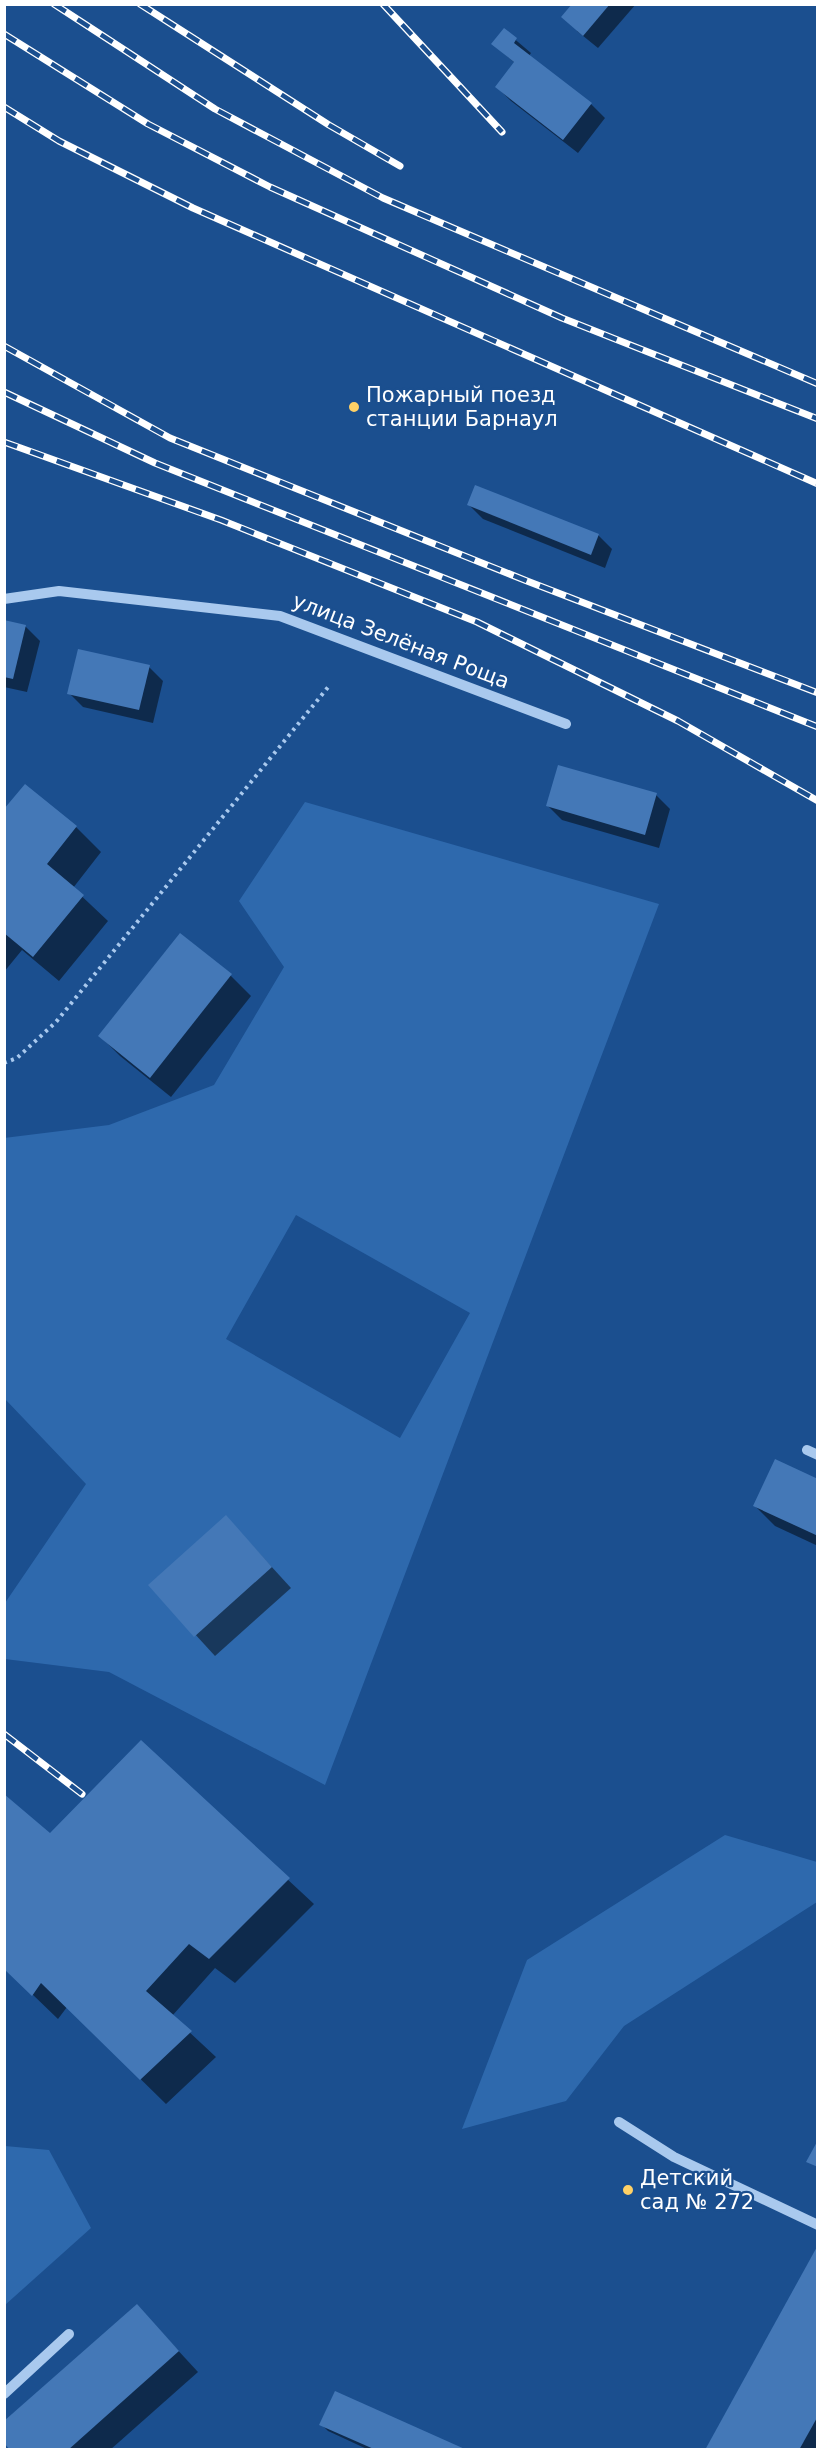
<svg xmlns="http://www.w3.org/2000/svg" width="822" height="2454" viewBox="0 0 822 2454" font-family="'DejaVu Sans',sans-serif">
	<rect width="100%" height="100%" fill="#1b4f8f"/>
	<g fill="#2e69ad" fill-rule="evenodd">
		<path d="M305,802L659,904L325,1785L109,1672L5,1659V1603L86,1484L5,1399L4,1138L109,1125L214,1085L284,967L239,901ZM296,1215L470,1313L400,1438L226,1339Z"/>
		<polygon points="725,1835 817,1862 817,1902 624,2026 566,2101 462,2129 527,1960"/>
		<polygon points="5,2146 49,2150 91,2228 5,2305"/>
	</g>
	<g fill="#0007">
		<polygon points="574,4 636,4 598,48 577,31"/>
		<polygon points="504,30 531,53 529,56 591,104 605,118 578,153 511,101 497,87 515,63 493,44"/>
		<polygon points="469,505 598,535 612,549 605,568 483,519"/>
		<polygon points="4,621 26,627 40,641 27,692 4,687"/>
		<polygon points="149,667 163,681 153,723 83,707 69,693"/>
		<polygon points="26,786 76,827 101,852 73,888 108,921 59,981 22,950 4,972 4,812"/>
		<polygon points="656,795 670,809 659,848 562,820 548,806"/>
		<polygon points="180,935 231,976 251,996 171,1097 120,1056 100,1036"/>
		<polygon points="818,1480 818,1546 775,1526 755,1506"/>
		<polygon points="226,1517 291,1588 215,1656 150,1585"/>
		<polygon points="141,1743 314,1904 235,1983 215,1968 172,2016 216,2057 166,2104 67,2007 58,2019 4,1967"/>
		<polygon points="818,2248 818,2450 706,2450"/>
		<polygon points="137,2306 198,2372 110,2450 12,2450"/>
		<polygon points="321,2424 463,2450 369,2450 328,2431"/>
	</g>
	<g fill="#4478b7">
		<polygon points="572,4 610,4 583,36 561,17"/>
		<polygon points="504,28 517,38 514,43 592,103 563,140 495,87 514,62 491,44"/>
		<polygon points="475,485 599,534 591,555 467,505"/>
		<polygon points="4,620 26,625 13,679 4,677"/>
		<polygon points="78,649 150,665 139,710 67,694"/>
		<polygon points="558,765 657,793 645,835 546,806"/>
		<polygon points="25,784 77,826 47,864 84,895 33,957 4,933 4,809"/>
		<polygon points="180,933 232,974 150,1078 98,1036"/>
		<polygon points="775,1459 818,1479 818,1536 753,1506"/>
		<polygon points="226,1515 272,1567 194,1637 148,1585"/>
		<polygon points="141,1740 290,1878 209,1959 189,1944 146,1991 192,2031 140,2080 41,1983 32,1996 4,1969 4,1794 50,1833"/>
		<polygon points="818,2140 818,2167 806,2162"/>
		<polygon points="818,2245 818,2416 799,2450 705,2450"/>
		<polygon points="137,2304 179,2351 68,2450 10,2450 4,2443 4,2421"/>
		<polygon points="335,2391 467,2450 376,2450 319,2425"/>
	</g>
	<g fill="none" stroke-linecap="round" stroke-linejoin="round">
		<polyline stroke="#a9c9ee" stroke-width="4" stroke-dasharray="3 4.5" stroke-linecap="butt" points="4,1063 17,1058 56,1022 329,686"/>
		<g stroke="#a9c9ee" stroke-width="10">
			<polyline points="4,599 59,591 280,616 566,724"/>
			<polyline points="807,1450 818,1455"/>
			<polyline points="619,2122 674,2157 818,2225"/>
			<polyline points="4,2394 69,2334"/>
		</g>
		<defs>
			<g id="rail">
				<polyline points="54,4 215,109 383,198 818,384"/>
				<polyline points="140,4 329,125 400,166"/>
				<polyline points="383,4 502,132"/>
				<polyline points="4,34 148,124 270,187 562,318 818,419"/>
				<polyline points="4,107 59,141 193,208 818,484"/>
				<polyline points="4,346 170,438 527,581 818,693"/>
				<polyline points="4,392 155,463 818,727"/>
				<polyline points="4,442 221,520 477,622 678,721 818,801"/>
				<polyline points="4,1734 82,1794"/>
			</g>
		</defs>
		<use href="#rail" stroke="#fff" stroke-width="7"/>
		<use href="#rail" stroke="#1b4f8f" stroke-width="4.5" stroke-dasharray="14" stroke-linecap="butt"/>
	</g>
	<g fill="#ffd166" stroke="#1b4f8f" stroke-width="2">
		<circle cx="354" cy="407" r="6"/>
		<circle cx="628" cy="2190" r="6"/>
	</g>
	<g text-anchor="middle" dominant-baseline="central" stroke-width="4.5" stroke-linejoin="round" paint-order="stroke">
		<g font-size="21" fill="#fff" stroke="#1b4f8f" text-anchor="start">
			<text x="366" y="395">Пожарный поезд<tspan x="366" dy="24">станции Барнаул</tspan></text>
			<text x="640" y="2178">Детский<tspan x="640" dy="24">сад № 272</tspan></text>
		</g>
		<g font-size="21" fill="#fff" stroke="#1b4f8f">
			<text transform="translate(401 641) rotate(21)">улица Зелёная Роща</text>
		</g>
	</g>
	<rect width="822" height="2454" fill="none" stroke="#ffffff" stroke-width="12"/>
</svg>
